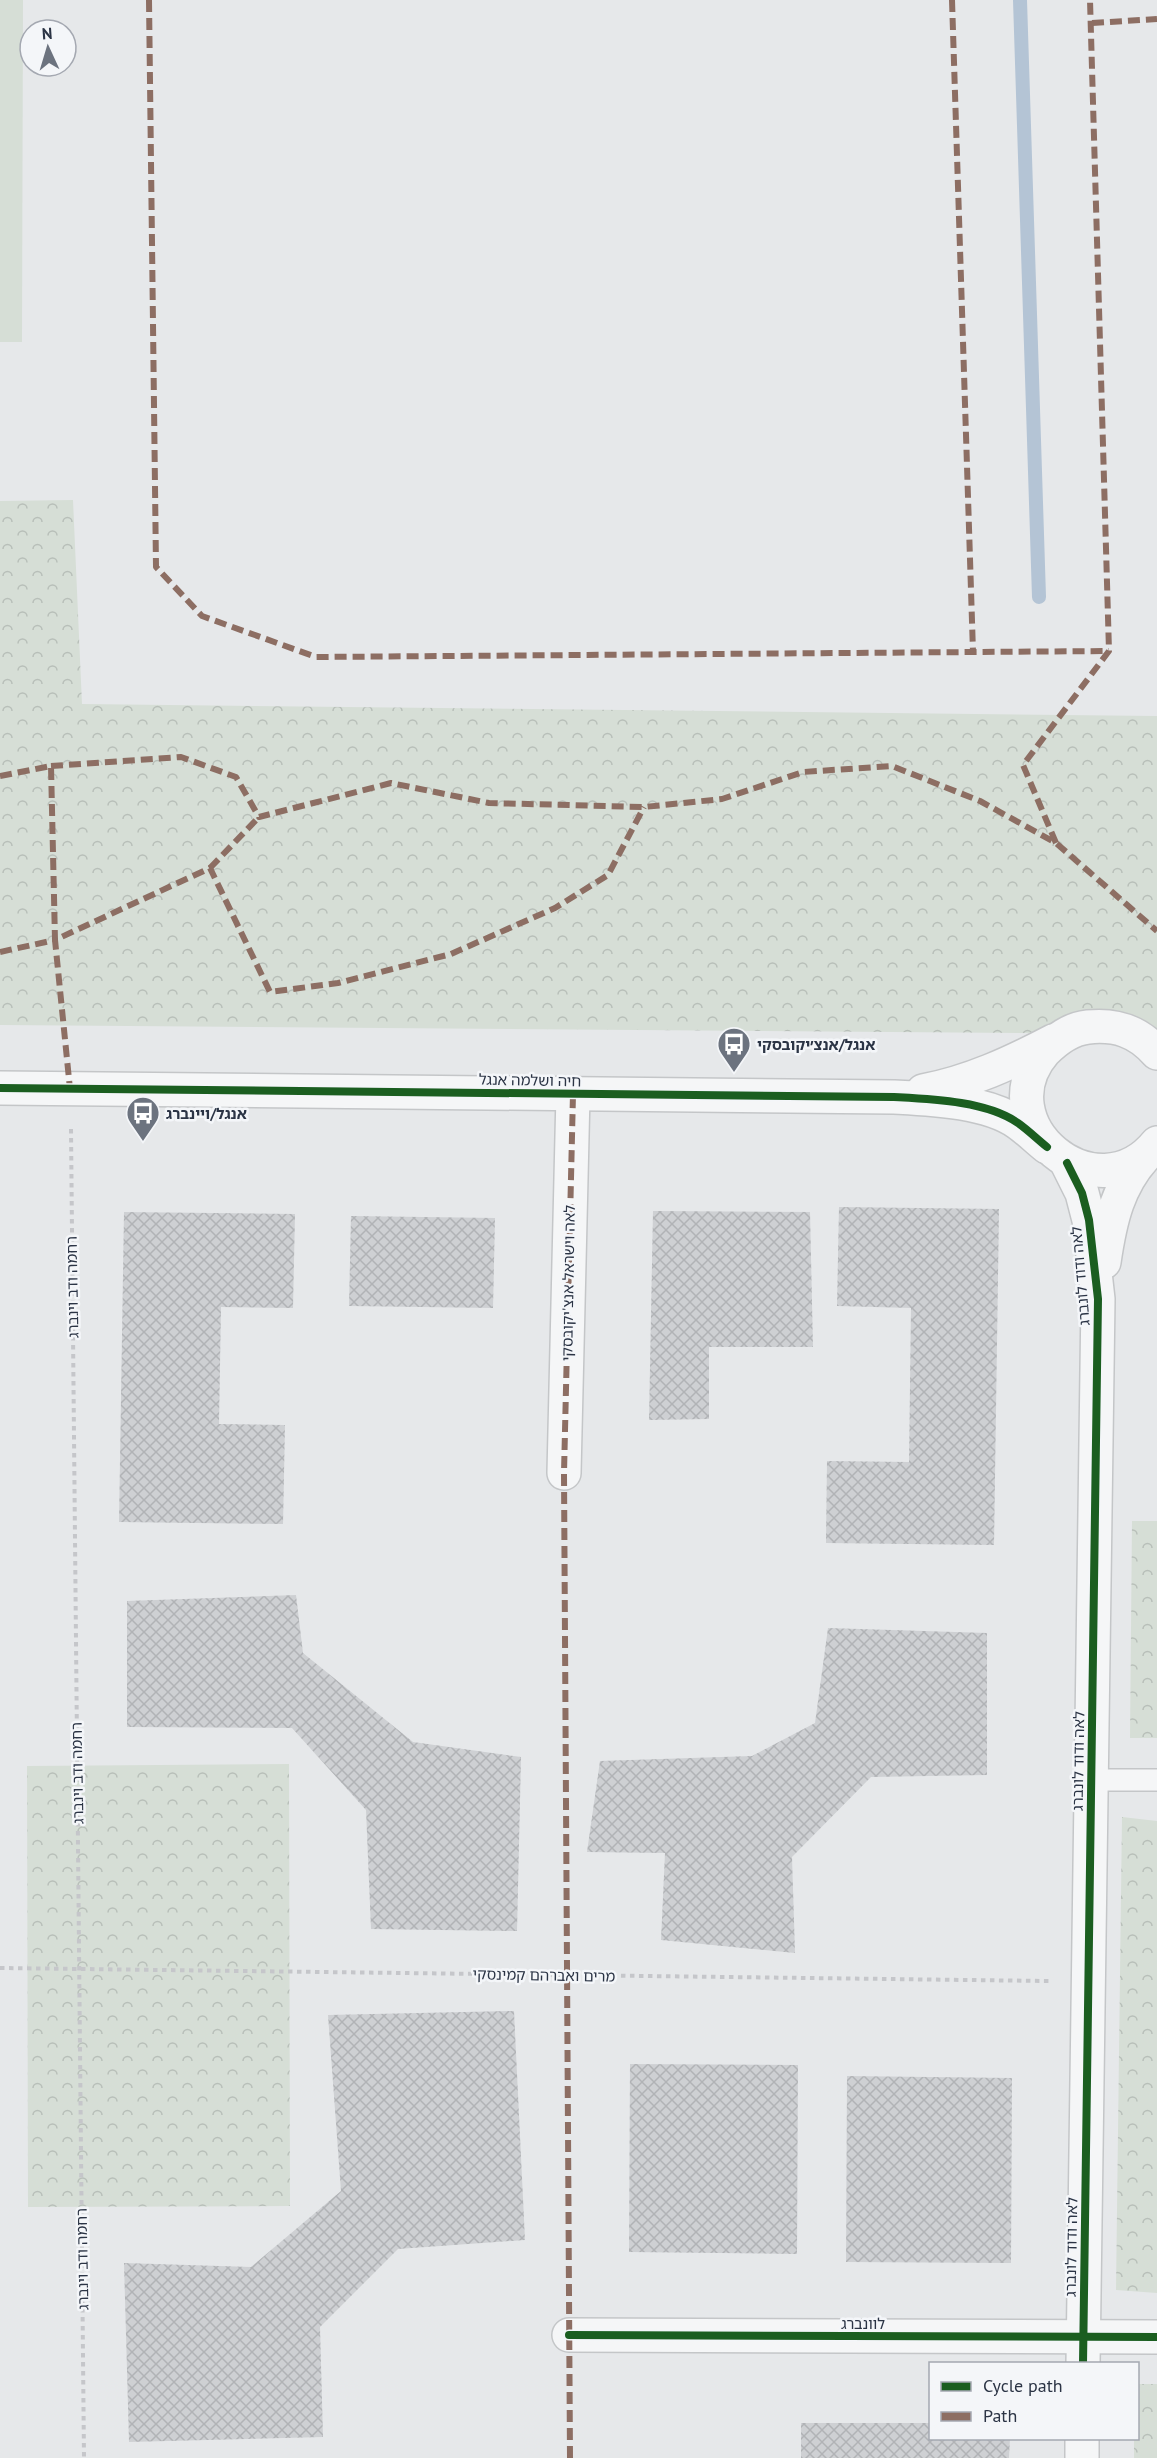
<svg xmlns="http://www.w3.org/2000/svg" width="1157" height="2458" viewBox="0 0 1157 2458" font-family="'PT Sans','Noto Sans Hebrew',sans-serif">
	<defs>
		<pattern id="park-crowns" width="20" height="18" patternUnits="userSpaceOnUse" patternTransform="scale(1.5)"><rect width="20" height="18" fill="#d6ded6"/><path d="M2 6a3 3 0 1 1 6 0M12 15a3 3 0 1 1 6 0" fill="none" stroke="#b8bfb9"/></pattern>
		<pattern id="building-cross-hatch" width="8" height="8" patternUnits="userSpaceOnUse" patternTransform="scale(1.5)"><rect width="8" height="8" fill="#ced0d3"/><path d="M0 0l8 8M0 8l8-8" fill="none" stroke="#b1b3b6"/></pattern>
	</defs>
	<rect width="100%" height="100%" fill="#e6e8ea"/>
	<g fill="url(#park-crowns)">
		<polygon points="73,500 82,704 1157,716 1157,1034 0,1025 0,501"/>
		<polygon points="1132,1521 1157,1521 1157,1738 1130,1738"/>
		<polygon points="289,1764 290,2206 28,2207 27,1766"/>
		<polygon points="1122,1817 1157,1821 1157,2293 1116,2290"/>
		<polygon points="1138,2384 1157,2384 1157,2458 1134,2458 1134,2439 1138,2438"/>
	</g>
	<polygon fill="#d6ded6" points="0,0 23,0 22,342 0,342"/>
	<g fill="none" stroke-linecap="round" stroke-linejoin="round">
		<polyline stroke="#b4c4d5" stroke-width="14" points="1020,0 1039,597"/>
	</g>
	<g fill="url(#building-cross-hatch)">
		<polygon points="839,1207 999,1209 994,1545 826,1543 827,1461 909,1462 911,1308 837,1306"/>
		<polygon points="653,1211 810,1212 813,1347 709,1347 709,1419 649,1420"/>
		<polygon points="124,1212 295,1214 293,1308 221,1307 219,1424 285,1425 283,1524 119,1522"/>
		<polygon points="351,1216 495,1218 493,1308 349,1306"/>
		<polygon points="296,1595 303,1653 413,1742 521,1757 517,1931 371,1929 366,1810 292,1728 127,1727 127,1601"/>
		<polygon points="828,1628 987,1633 987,1775 871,1777 792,1857 795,1953 661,1940 665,1853 587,1852 600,1761 752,1756 815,1723"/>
		<polygon points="514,2011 525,2240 398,2249 320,2327 323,2437 129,2442 124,2263 251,2267 341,2191 328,2015"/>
		<polygon points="630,2064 798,2065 797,2254 629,2252"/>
		<polygon points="847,2076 1012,2078 1011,2263 846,2262"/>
		<polygon points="801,2423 930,2423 930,2438 1010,2438 1009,2458 801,2458"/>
	</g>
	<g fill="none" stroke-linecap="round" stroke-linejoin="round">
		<defs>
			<polyline id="lane" points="1092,1780 1157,1780"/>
			<g id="street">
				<path d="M1157,1053C1138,1031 1116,1024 1088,1027C1070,1029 1057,1039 1045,1051C982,1123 1096,1218 1157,1143"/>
				<path d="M0,1088L894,1097C931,1099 987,1101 1018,1123C1028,1130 1037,1139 1047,1147"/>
				<path d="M923,1091C970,1082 1011,1063 1053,1041"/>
				<polyline points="1067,1163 1082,1193 1089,1220 1098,1299 1083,2364"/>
				<path d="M1104,1262C1110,1221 1118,1184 1147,1154"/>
				<polyline points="564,1473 573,1094"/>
				<polyline points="569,2335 1157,2337"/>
				<polyline points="1082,2458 1082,2438"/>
			</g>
		</defs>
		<use href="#lane" stroke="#c4c6c8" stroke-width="24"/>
		<use href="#street" stroke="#c4c6c8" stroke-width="36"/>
		<g stroke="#c5c6ca" stroke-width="4" stroke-dasharray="4.5 4.5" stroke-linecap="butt">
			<polyline points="71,1129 84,2458"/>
			<polyline points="0,1968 1049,1981"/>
		</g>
		<use href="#lane" stroke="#f5f6f7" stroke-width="21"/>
		<use href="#street" stroke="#f5f6f7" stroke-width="33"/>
		<g stroke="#8d6e63" stroke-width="6" stroke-dasharray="12 6" stroke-linecap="butt">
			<polyline points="149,0 156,567 202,616 316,657 1109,651"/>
			<polyline points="952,0 973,652"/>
			<polyline points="1092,23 1157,19"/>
			<polyline points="51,766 181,757 236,777 259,817 391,783 489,803 644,807 722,799 803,772 892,766 980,801 1056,843 1157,931"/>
			<polyline points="0,776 51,766 55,940 210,868 270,992 338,983 451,954 555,908 608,875 644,807"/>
			<polyline points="1056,843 1023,765 1109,651 1090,0"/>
			<polyline points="210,868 259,817"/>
			<polyline points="0,952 55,940 70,1089"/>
			<polyline points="570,2458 564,1473 573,1094"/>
		</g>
		<defs>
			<g id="cycleway">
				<path d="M0,1088L894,1097C931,1099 987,1101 1018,1123C1028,1130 1037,1139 1047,1147"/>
				<polyline points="1067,1163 1082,1193 1089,1220 1098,1299 1083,2364"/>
				<polyline points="569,2335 1157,2337"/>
			</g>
		</defs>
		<use href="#cycleway" stroke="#f4f6f9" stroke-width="11"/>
		<use href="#cycleway" stroke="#1b5e20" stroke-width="8"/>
	</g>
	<defs>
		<symbol id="bus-pin" viewBox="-11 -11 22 30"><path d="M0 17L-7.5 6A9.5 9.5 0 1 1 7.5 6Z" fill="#6c737f" stroke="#f4f6f9"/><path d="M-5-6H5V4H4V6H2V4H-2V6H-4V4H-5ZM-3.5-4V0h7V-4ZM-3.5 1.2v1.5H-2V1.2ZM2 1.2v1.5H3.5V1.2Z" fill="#fff"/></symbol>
	</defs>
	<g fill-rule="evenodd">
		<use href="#bus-pin" x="715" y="1025" width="38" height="52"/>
		<use href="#bus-pin" x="124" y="1094" width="38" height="52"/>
	</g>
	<g text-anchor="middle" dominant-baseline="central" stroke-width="5" stroke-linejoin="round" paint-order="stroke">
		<g font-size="15" font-weight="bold" fill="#2b3445" stroke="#f4f6f9" text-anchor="start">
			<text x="757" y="1044">אנגל/אנצ׳יקובסקי</text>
			<text x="166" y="1113">אנגל/ויינברג</text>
		</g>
		<g font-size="15" fill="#2b3445" stroke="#f4f6f9">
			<text transform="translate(530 1080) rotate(1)">חיה ושלמה אנגל</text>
			<text transform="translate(1080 1276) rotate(-95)">לאה ודוד לונברג</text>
			<text transform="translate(568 1283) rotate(-89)">לאה וישראל אנצ'יקובסקי</text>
			<text transform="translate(72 1287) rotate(-91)">רחמה ודב וינברג</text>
			<text transform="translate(1078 1761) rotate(-89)">לאה ודוד לונברג</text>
			<text transform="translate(77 1773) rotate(-91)">רחמה ודב וינברג</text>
			<text transform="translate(544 1975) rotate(1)">מרים ואברהם קמינסקי</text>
			<text transform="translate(1071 2247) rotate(-89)">לאה ודוד לונברג</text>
			<text transform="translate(82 2259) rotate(-91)">רחמה ודב וינברג</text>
			<text x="863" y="2323">לוונברג</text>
		</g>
	</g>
	<rect x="929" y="2362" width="210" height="78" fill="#f4f6f9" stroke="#a4a8b1" stroke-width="1.5"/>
	<rect x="941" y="2382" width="30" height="9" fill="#1b5e20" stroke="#a4a8b1" stroke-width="1.5"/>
	<text x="983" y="2392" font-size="18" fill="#2b3445">Cycle path</text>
	<rect x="941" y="2412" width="30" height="9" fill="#8d6e63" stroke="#a4a8b1" stroke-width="1.5"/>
	<text x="983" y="2422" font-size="18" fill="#2b3445">Path</text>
	<g transform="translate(48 48) rotate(356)"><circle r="28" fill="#f4f6f9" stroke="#a4a8b1" stroke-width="1.5"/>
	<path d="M0-4.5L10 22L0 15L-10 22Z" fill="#6c737f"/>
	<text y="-9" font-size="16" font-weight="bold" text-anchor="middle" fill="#2b3445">N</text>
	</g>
</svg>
